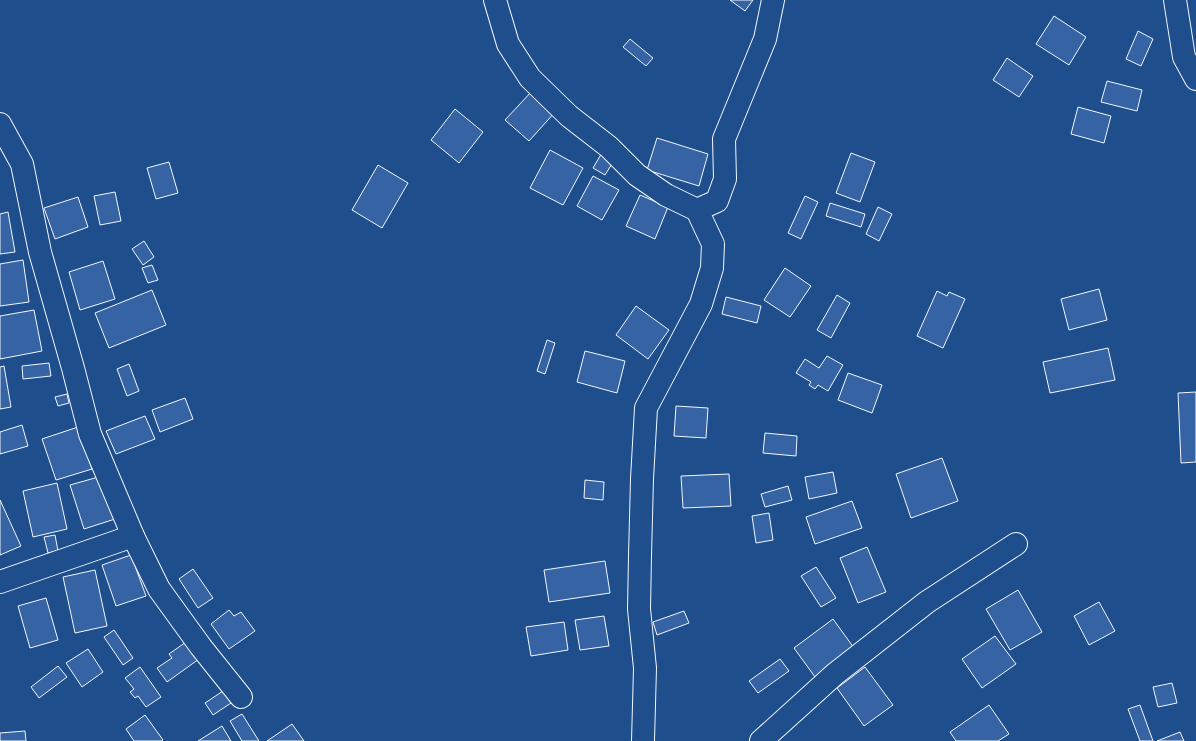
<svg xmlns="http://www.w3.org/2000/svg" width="1196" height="741" viewBox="0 0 1196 741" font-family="'Sofia Sans Condensed',sans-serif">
	<rect width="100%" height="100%" fill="#1f4e8c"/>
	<g fill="#3563a3" stroke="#f2f6ff">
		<polygon points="730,0 753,0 745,11"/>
		<polygon points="1054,16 1086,37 1069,65 1036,44"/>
		<polygon points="1138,31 1153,39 1141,66 1126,59"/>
		<polygon points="630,39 653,58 646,66 623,47"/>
		<polygon points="1007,58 1033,76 1019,97 993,80"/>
		<polygon points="1107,81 1142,90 1137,111 1101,102"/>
		<polygon points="533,90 556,111 529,141 505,120"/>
		<polygon points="1078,107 1111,116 1104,143 1071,134"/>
		<polygon points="455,109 483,132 459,163 431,140"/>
		<polygon points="657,138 708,154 699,186 647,170"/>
		<polygon points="550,150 583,168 563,205 530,188"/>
		<polygon points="603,151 615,159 605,175 593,168"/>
		<polygon points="851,153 875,162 860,202 836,193"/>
		<polygon points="169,162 178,193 156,199 147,168"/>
		<polygon points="378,165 408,183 382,228 352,210"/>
		<polygon points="593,176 619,190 602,220 577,206"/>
		<polygon points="115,192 121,221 100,225 94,196"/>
		<polygon points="640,195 668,207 655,239 626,226"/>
		<polygon points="805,196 818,202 801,239 788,233"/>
		<polygon points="78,197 88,227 55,239 44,208"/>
		<polygon points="830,203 865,214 861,227 826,216"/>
		<polygon points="878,207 892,214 879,241 866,234"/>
		<polygon points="8,212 15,252 0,254 0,214"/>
		<polygon points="144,241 154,257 143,265 132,249"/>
		<polygon points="23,260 29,302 0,306 0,264"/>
		<polygon points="103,261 115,299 80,310 69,272"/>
		<polygon points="152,265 158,280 148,283 142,268"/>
		<polygon points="785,268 811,286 790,317 764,300"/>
		<polygon points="1099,289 1107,320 1069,330 1061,299"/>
		<polygon points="152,290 166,325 109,348 95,313"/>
		<polygon points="937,291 947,296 949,292 965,299 943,348 917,336"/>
		<polygon points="837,295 850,303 831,338 817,330"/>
		<polygon points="726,297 761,306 757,323 722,314"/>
		<polygon points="636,306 669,330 648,359 616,335"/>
		<polygon points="34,310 42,351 0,359 0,316"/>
		<polygon points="547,340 555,343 545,374 537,371"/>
		<polygon points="1108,348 1115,380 1050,393 1043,362"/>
		<polygon points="585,351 625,361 617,393 577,382"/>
		<polygon points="827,356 843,365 828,391 818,385 815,389 809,385 811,382 796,373 805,359 819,368"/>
		<polygon points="49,363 51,376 23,379 22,366"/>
		<polygon points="129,364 139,391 127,396 117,369"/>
		<polygon points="4,366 11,407 0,409 0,367"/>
		<polygon points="848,373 882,385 872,413 838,400"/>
		<polygon points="1196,392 1196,462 1181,463 1178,393"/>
		<polygon points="67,394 69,403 58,406 55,397"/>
		<polygon points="185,398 193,419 160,432 152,410"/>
		<polygon points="676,406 708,408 706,438 674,436"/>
		<polygon points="145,416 155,439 116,454 106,431"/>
		<polygon points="22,425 28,446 0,454 0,432"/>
		<polygon points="78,427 92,469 56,480 42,439"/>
		<polygon points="765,433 797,436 796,456 763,453"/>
		<polygon points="942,458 958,501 911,518 896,474"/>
		<polygon points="833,472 837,493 809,499 805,477"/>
		<polygon points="729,474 731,506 683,508 681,476"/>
		<polygon points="102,476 115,519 84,529 70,485"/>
		<polygon points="585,480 604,482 603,500 584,498"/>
		<polygon points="57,483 67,529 33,537 23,491"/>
		<polygon points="788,486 792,500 765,507 761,494"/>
		<polygon points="0,500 21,546 0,555"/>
		<polygon points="852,501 862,528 815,544 806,517"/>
		<polygon points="769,513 773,540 756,543 752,516"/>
		<polygon points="55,535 58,551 48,553 44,537"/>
		<polygon points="867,547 886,592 858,603 840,558"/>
		<polygon points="131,555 146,596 116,606 102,565"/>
		<polygon points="605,561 610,593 549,602 544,570"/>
		<polygon points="816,567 836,598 821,607 801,576"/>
		<polygon points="193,569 213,598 198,608 179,579"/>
		<polygon points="95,570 107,626 75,633 63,577"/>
		<polygon points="1018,590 1042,632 1010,650 986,609"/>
		<polygon points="46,598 58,640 30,648 18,606"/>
		<polygon points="1099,602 1115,631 1089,645 1074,616"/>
		<polygon points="229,610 234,616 241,612 255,631 229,649 211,624"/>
		<polygon points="684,611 689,623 657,635 653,622"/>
		<polygon points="604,616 609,646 580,650 575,620"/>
		<polygon points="833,619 854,648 815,677 794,648"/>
		<polygon points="564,622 568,650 531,656 526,627"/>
		<polygon points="114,630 133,658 123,665 104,637"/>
		<polygon points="995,636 1016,664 982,688 962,659"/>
		<polygon points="186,642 199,659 167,682 157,668 172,658 169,654"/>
		<polygon points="88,649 103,672 82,687 66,663"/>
		<polygon points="780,659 789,671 758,693 749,681"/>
		<polygon points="58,666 67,677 39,698 31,687"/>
		<polygon points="140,667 161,697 146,707 138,696 135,698 130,692 134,689 125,678"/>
		<polygon points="865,667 893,705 864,726 837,688"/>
		<polygon points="1172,683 1177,703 1158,707 1153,687"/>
		<polygon points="223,691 231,703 213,715 205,703"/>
		<polygon points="989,705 1009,734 998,741 956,741 950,732"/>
		<polygon points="1140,705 1153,741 1140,741 1128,709"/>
		<polygon points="242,714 259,741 242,741 230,721"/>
		<polygon points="145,715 163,740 161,741 134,741 126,729"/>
		<polygon points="292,724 304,741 267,741"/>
		<polygon points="222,726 231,741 198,741"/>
		<polygon points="25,731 26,741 0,741 0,733"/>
		<polygon points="1180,732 1184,741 1157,741"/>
	</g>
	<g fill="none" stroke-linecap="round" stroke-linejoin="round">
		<defs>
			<g id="minor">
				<polyline points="495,0 508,44 530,78 569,116 609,147 637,175 666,195 697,210 713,244 712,268 701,304 646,408 642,479 640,556 639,609 645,668 643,741"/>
				<polyline points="1175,0 1184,57 1196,79"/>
				<polyline points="0,124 22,164 40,252 73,368 90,434 133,536 159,589 201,647 241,697"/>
				<polyline points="697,210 717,201 725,179 724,139 765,39 773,0"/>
				<polyline points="0,582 133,536"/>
				<polyline points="761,741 835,674 927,602 1016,544"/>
			</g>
		</defs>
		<use href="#minor" stroke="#f2f6ff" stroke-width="24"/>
		<use href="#minor" stroke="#1f4e8c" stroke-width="22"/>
	</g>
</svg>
